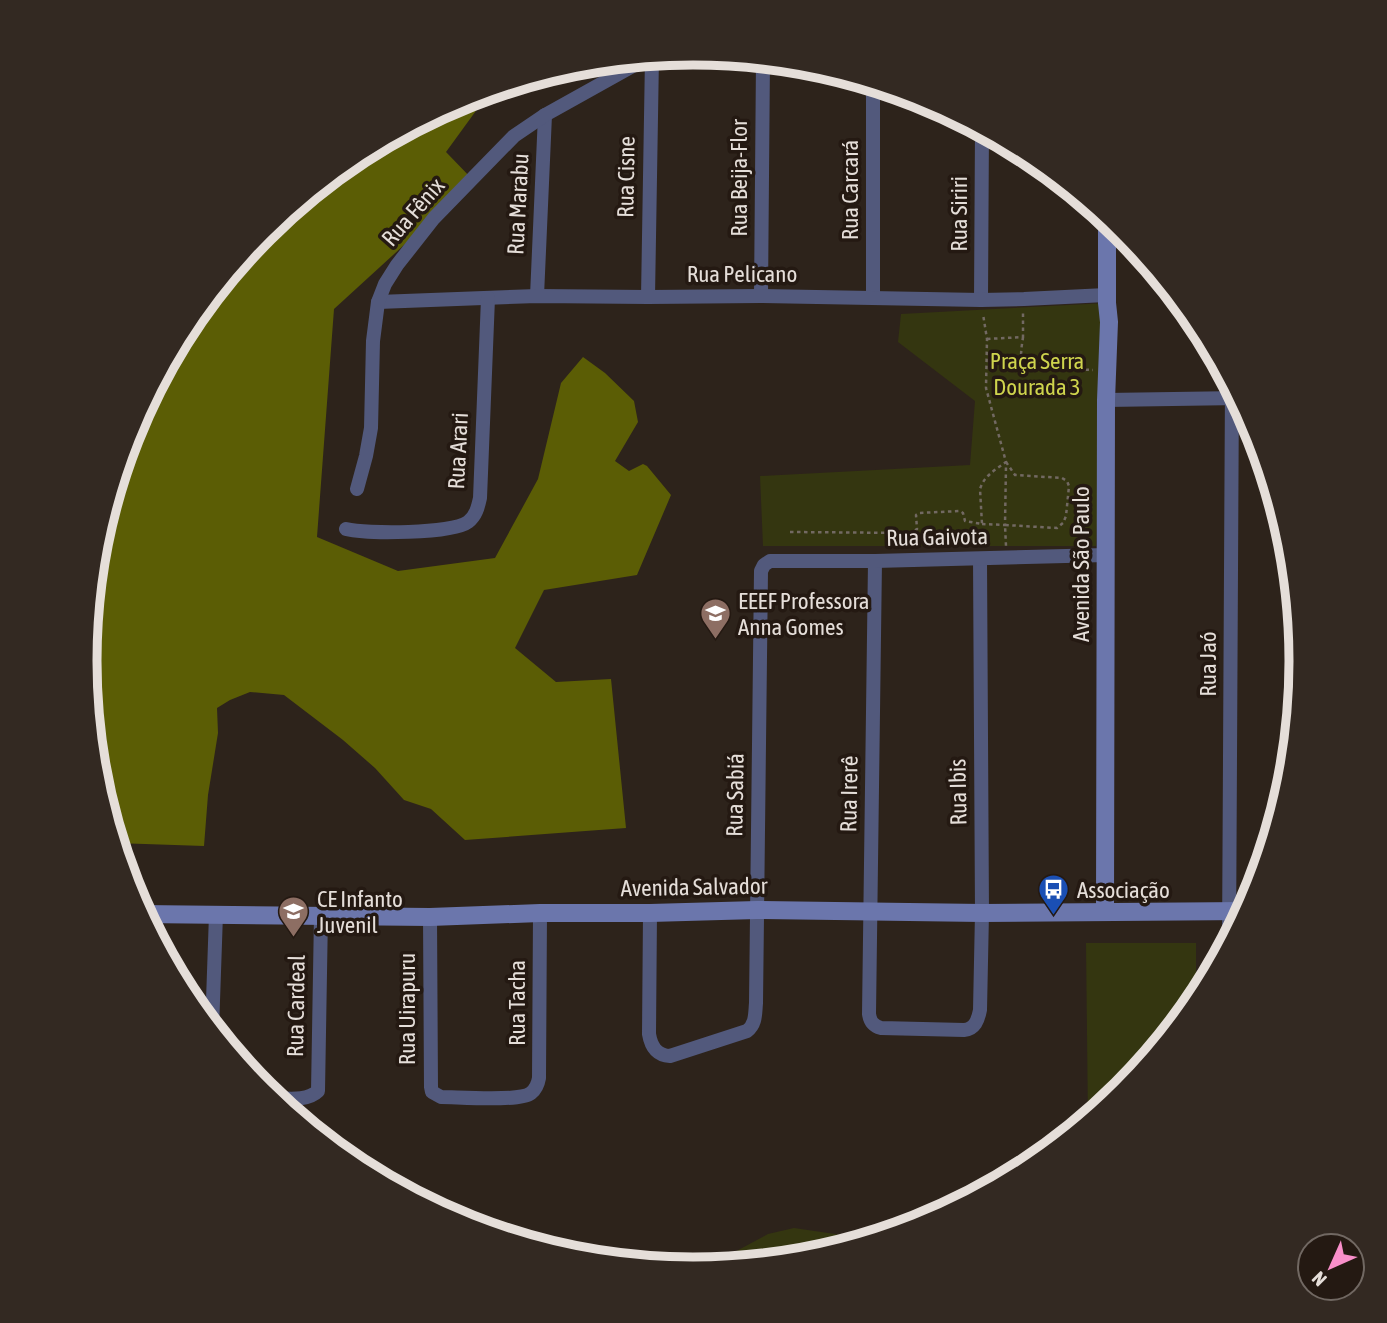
<svg xmlns="http://www.w3.org/2000/svg" width="1387" height="1323" viewBox="0 0 1387 1323" font-family="'Asap Condensed',sans-serif">
	<rect width="100%" height="100%" fill="#2d231b"/>
	<g fill="#343610">
		<polygon points="1107,303 1096,546 763,546 760,476 970,465 975,401 898,342 901,314"/>
		<polygon points="1086,943 1196,943 1196,1005 1124,1092 1088,1122"/>
		<polygon points="794,1228 835,1234 868,1242 812,1259 701,1270 768,1234"/>
	</g>
	<polygon fill="#5b5d05" points="505,85 478,108 446,152 474,181 334,309 317,537 398,571 495,558 538,479 561,383 583,357 605,373 634,401 638,422 615,461 629,471 643,464 647,466 671,495 637,575 544,590 515,648 556,682 611,679 626,828 465,840 431,809 404,800 375,768 343,740 284,695 250,692 230,700 217,708 218,733 208,795 204,846 115,843 96,780 85,661 93,578 111,552 96,542 131,428 187,323 263,231 355,155 461,99"/>
	<g fill="none" stroke-linecap="round" stroke-linejoin="round">
		<g stroke="#726962" stroke-width="2.5" stroke-dasharray="3.5 3.5" stroke-linecap="butt">
			<path d="M1023,337C1022,346 1018,361 1026,367L1093,370"/>
			<polyline points="987,339 1023,337 1023,313"/>
			<polyline points="1006,462 1015,475 1062,478 1067,481 1069,486 1066,516 1063,523 1057,528 1005,525 1006,546"/>
			<polyline points="982,524 1005,525 1006,465"/>
			<path d="M790,532L912,533L917,529L916,515L919,513L960,511L963,513L965,521L982,524L980,489C984,476 995,470 1006,462L986,388L987,339L983,314"/>
		</g>
		<g stroke="#52597c" stroke-width="14">
			<polyline points="873,83 873,297"/>
			<polyline points="537,296 545,115"/>
			<polyline points="761,296 763,59"/>
			<polyline points="648,297 652,57"/>
			<polyline points="981,300 982,128"/>
			<polyline points="378,302 537,296 648,297 761,296 981,300 1024,299 1106,295"/>
			<polyline points="1106,400 1240,398"/>
			<polyline points="357,489 366,456 371,428 373,341 378,302 385,284 397,265 434,218 514,136 545,115 649,57"/>
			<path d="M346,529C366,534 452,534 468,522C476,516 478,507 480,498L488,298"/>
			<path d="M875,561L869,1014C870,1021 873,1026 881,1028L964,1030C975,1029 978,1020 980,1010L982,913L980,559"/>
			<path d="M650,913L649,1034C651,1046 656,1055 670,1056L747,1031C756,1024 755,1014 756,1003L761,571L764,565L770,561H875L1106,555"/>
			<path d="M430,917L431,1087L432,1092L441,1097C458,1097 520,1102 531,1093C536,1089 538,1084 539,1078L540,913"/>
			<polyline points="1229,945 1232,383"/>
			<polyline points="212,1030 216,914"/>
			<path d="M270,1098C285,1098 307,1102 318,1091L321,915"/>
		</g>
		<g stroke="#6b76ac" stroke-width="18">
			<polyline points="1105,911 1106,400 1109,322 1107,303 1107,217"/>
			<polyline points="141,914 430,917 540,913 650,913 757,910 982,913 1247,911"/>
		</g>
	</g>
	<defs>
		<symbol id="school-pin" viewBox="-11 -11 22 30"><path d="M0 17L-7.5 6A9.5 9.5 0 1 1 7.5 6Z" fill="#8d6e63" stroke="#241912"/><path d="M0-5L7-2L0 1L-7-2ZM-4 1L0 2.5L4 1V4Q0 6-4 4Z" fill="#fff"/></symbol>
		<symbol id="bus-pin" viewBox="-11 -11 22 30"><path d="M0 17L-7.5 6A9.5 9.5 0 1 1 7.5 6Z" fill="#1a4fb4" stroke="#241912"/><path d="M-5-6H5V4H4V6H2V4H-2V6H-4V4H-5ZM-3.5-4V0h7V-4ZM-3.5 1.2v1.5H-2V1.2ZM2 1.2v1.5H3.5V1.2Z" fill="#fff"/></symbol>
	</defs>
	<g fill-rule="evenodd">
		<use href="#school-pin" x="698" y="596" width="35" height="47"/>
		<use href="#bus-pin" x="1036" y="872" width="35" height="47"/>
		<use href="#school-pin" x="276" y="894" width="35" height="47"/>
	</g>
	<g text-anchor="middle" dominant-baseline="central" stroke-width="7" stroke-linejoin="round" paint-order="stroke">
		<g font-size="23" fill="#e5ded9" stroke="#241912">
			<text transform="translate(626 177) rotate(-89)">Rua Cisne</text>
			<text transform="translate(739 178) rotate(-90)">Rua Beija-Flor</text>
			<text transform="translate(850 190) rotate(-90)">Rua Carcará</text>
			<text transform="translate(518 204) rotate(-87)">Rua Marabu</text>
			<text transform="translate(413 212) rotate(-49)">Rua Fênix</text>
			<text transform="translate(959 214) rotate(-90)">Rua Siriri</text>
			<text x="742" y="274">Rua Pelicano</text>
			<text transform="translate(458 451) rotate(-87)">Rua Arari</text>
			<text transform="translate(937 537) rotate(-1)">Rua Gaivota</text>
			<text transform="translate(1081 564) rotate(-90)">Avenida São Paulo</text>
			<text transform="translate(1208 664) rotate(-90)">Rua Jaó</text>
			<text transform="translate(958 792) rotate(-91)">Rua Ibis</text>
			<text transform="translate(849 794) rotate(-89)">Rua Irerê</text>
			<text transform="translate(735 795) rotate(-89)">Rua Sabiá</text>
			<text transform="translate(694 887) rotate(-1)">Avenida Salvador</text>
			<text transform="translate(517 1003) rotate(-90)">Rua Tacha</text>
			<text transform="translate(296 1006) rotate(-89)">Rua Cardeal</text>
			<text transform="translate(407 1009) rotate(-90)">Rua Uirapuru</text>
		</g>
		<g font-size="23" fill="#cfd44d" stroke="#241912">
			<text x="1037" y="361">Praça Serra<tspan x="1037" dy="26">Dourada 3</tspan></text>
		</g>
		<g font-size="23" fill="#e5ded9" stroke="#241912" text-anchor="start">
			<text x="738" y="601">EEEF Professora<tspan x="738" dy="26">Anna Gomes</tspan></text>
			<text x="1077" y="890">Associação</text>
			<text x="317" y="899">CE Infanto<tspan x="317" dy="26">Juvenil</tspan></text>
		</g>
	</g>
	<path d="M0 0H1387V1323H0ZM97 661a596 596 0 1 1 1192 0a596 596 0 1 1-1192 0Z" fill="#332922" fill-rule="evenodd"/>
	<path fill="none" stroke="#e5ded9" stroke-width="9" d="M97 661a596 596 0 1 1 1192 0a596 596 0 1 1-1192 0Z"/>
	<g transform="translate(1331 1267) rotate(225)"><circle r="33" fill="#241912" stroke="#716862" stroke-width="2"/>
	<path d="M0-5L12 26L0 18L-12 26Z" fill="#f98fca"/>
	<text y="-10" font-size="19" font-weight="bold" text-anchor="middle" fill="#e5ded9">N</text>
	</g>
</svg>
